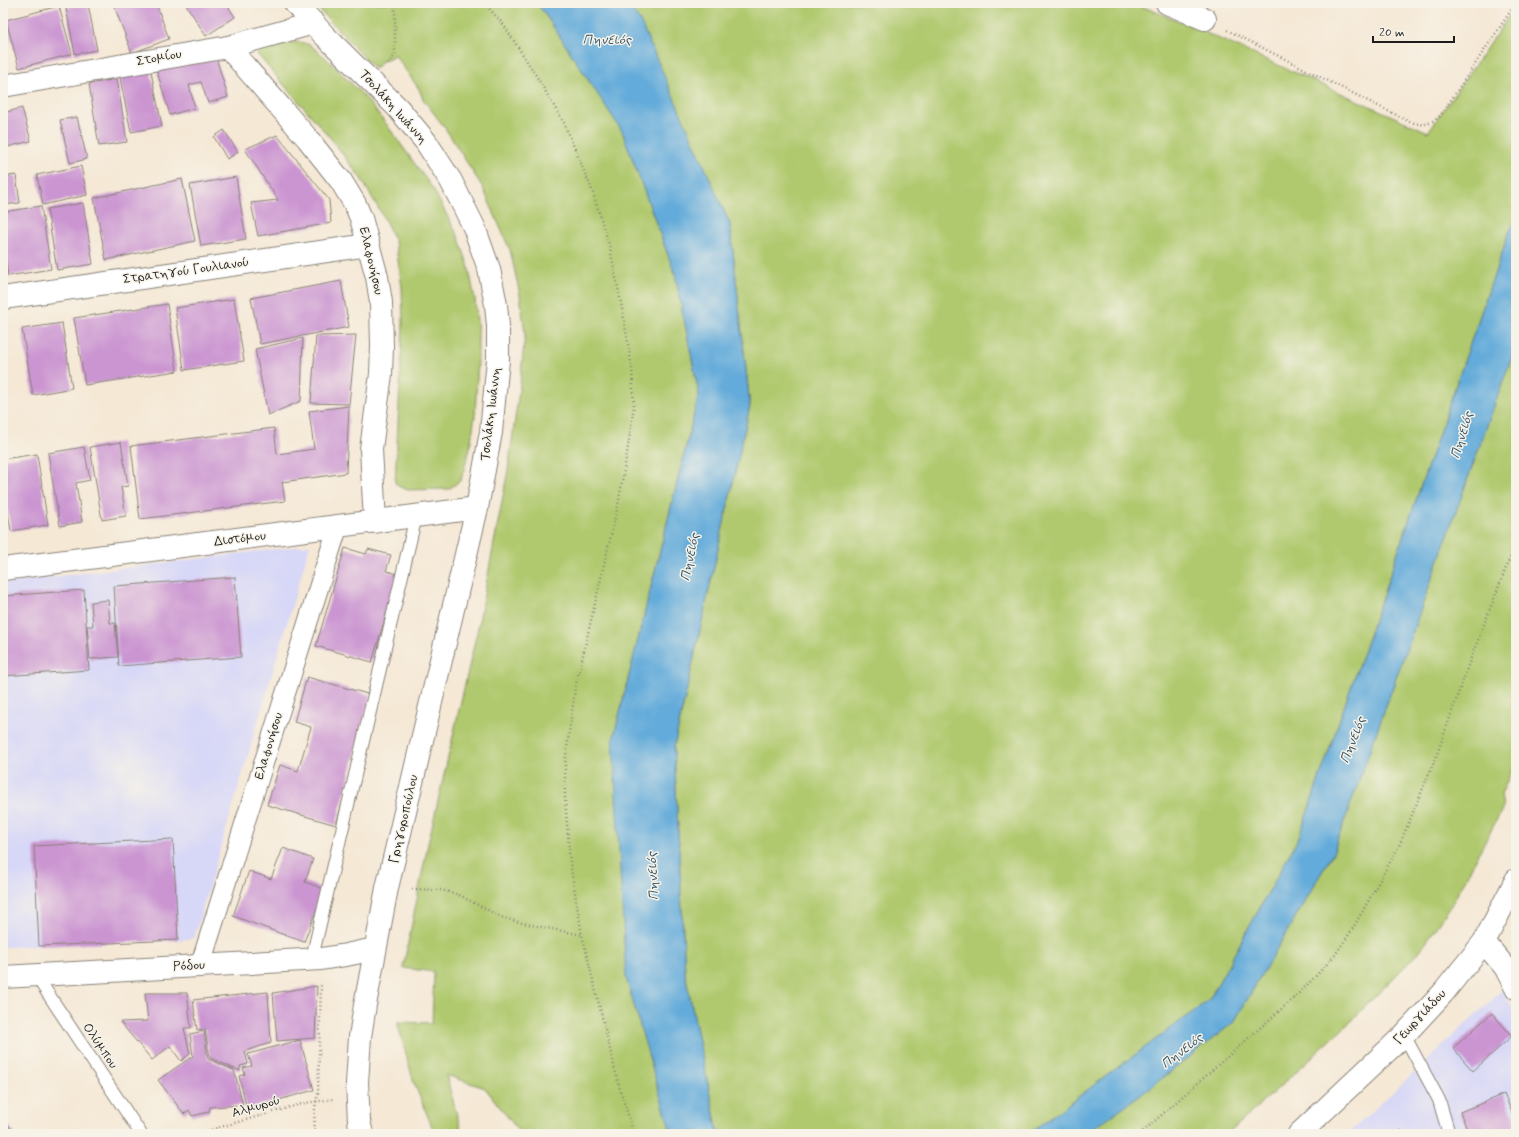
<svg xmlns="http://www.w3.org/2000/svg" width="1519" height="1137" viewBox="0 0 1519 1137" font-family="Mynerve,sans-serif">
	<rect width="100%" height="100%" fill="#f7f3e8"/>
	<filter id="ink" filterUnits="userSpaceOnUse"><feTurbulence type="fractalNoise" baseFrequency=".025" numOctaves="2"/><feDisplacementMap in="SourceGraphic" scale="8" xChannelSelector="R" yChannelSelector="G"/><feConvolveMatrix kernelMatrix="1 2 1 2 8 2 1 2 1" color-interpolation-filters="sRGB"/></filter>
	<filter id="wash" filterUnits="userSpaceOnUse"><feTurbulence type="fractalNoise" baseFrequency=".012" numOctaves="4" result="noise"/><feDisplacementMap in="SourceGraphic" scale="16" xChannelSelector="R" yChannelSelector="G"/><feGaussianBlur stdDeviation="0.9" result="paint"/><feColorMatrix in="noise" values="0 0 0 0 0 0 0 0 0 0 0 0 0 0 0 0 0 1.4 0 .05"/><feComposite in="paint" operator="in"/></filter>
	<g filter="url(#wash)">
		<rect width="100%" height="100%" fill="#f5e8d5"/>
		<g fill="#d7d7f8">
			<polygon points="310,545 194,938 178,940 39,946 3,947 3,583"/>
			<polygon points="1503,990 1516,1015 1516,1134 1351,1134 1352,1130"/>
		</g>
		<g fill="#b0c96e" stroke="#667245">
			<polygon points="313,3 536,3 545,14 622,131 675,274 699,394 613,740 670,1129 673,1134 521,1134 485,1088 446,1075 462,1134 435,1134 414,1083 397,1022 432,1023 434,972 403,968 428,844 477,632 508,470 520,383 525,334 520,295 510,250 483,188 445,128 423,99 419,89 395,55 381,62 375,69"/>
			<polygon points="627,3 1133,3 1177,20 1428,132 1516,6 1516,218 1508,235 1299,837 1209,1000 1028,1134 720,1134 717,1128 685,973 674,747 750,406 730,224"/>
			<path d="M300,42L310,45L327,59L363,95L387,125L433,189L458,236L468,264L475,299L478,333V360L475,415L470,448L461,480L449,489L408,490L400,487L395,483L403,322L402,287L395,241L383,216L360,177L333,141L257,54C270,43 284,44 300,42Z"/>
			<polygon points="1516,345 1516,763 1501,794 1503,808 1452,904 1419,952 1346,1026 1228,1134 1085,1134 1147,1090 1234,1022 1333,853"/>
		</g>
		<g fill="#63abda" stroke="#40647b">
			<polygon points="536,3 627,3 640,21 730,224 750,406 674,747 685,973 717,1128 720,1134 673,1134 670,1129 626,978 613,740 699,394 675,274 622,131 545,14"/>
			<polygon points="1516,218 1516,345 1333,853 1234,1022 1147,1090 1085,1134 1028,1134 1209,1000 1299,837 1508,235"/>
		</g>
		<g id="blocks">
			<g fill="#cb95d1">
				<polygon points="113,3 156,3 169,39 132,53"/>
				<polygon points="185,3 226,3 235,17 206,36"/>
				<polygon points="88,4 97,50 75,54 66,8"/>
				<polygon points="59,6 72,54 19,68 6,20"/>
				<polygon points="214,51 228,97 208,103 201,82 189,85 195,108 170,115 156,68"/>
				<polygon points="150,67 162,126 131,132 119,73"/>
				<polygon points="117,79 127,142 99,146 89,84"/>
				<polygon points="22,108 31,141 3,148 3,113"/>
				<polygon points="77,117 87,159 70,163 60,120"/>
				<polygon points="224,130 238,152 227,159 214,137"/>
				<polygon points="277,135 329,200 331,223 258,236 251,203 278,200 245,149"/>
				<polygon points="81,166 87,195 43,205 37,175"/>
				<polygon points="16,175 20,203 3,205 3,177"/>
				<polygon points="236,177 246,239 201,246 190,185"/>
				<polygon points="182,179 195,241 106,260 94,198"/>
				<polygon points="83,203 93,264 57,270 47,209"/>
				<polygon points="41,206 51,269 8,276 3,241 3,212"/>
				<polygon points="341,281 349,327 260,344 251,298"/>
				<polygon points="234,299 244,361 184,370 175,308"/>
				<polygon points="167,304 177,371 85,385 74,318"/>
				<polygon points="62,323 72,388 33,395 22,329"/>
				<polygon points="356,335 349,404 311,403 316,336"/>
				<polygon points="303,338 301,401 268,415 255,349"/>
				<polygon points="349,406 346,473 282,482 285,501 140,519 131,446 274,428 277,454 314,449 309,411"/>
				<polygon points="121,442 128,486 121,487 126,516 102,520 90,447"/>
				<polygon points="84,447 90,480 76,483 82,522 60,526 48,453"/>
				<polygon points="37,454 48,525 11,531 3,482 3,459"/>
				<polygon points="4,527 5,537 3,537 3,528"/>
				<polygon points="345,548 366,554 368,549 391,555 386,571 398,574 372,662 316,646"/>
				<polygon points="235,577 241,657 119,666 114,586"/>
				<polygon points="84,590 89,670 3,676 3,596"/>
				<polygon points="108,600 110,623 115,623 118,657 90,659 87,626 93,626 91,602"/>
				<polygon points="307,677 371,695 336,825 267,805 280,765 298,771 311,727 294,722"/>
				<polygon points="173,839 178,940 39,946 34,846"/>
				<polygon points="283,848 313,859 305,882 324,889 304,942 233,916 249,871 271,879"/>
				<polygon points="317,986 315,1038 277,1041 273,993"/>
				<polygon points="268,992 271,1043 245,1051 248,1064 240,1066 240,1071 210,1058 205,1029 197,1030 193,1000"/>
				<polygon points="145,993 187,993 191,1028 184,1028 190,1054 181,1061 170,1046 152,1060 120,1022 148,1021"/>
				<polygon points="1492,1013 1512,1036 1473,1071 1453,1048"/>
				<polygon points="204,1031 208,1059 234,1070 243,1105 210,1107 209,1112 192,1116 189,1110 184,1114 158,1080 193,1056 190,1034"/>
				<polygon points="300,1040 314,1090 247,1109 239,1076 245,1074 243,1068 252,1066 248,1054"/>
				<polygon points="1504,1094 1516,1122 1516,1134 1469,1134 1460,1112"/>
				<polygon points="3,1118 15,1134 3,1134"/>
				<polygon points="1401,1130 1405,1134 1396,1134"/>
			</g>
		</g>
	</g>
	<g filter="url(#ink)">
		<use href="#blocks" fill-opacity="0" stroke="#888278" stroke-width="1"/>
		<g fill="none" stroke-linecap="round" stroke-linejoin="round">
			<defs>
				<g id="service">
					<polyline points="312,958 416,516"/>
					<polyline points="35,974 141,1134"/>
					<polyline points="1404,1035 1439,1100 1449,1134"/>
				</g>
				<polyline id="pedestrian" points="200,966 338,526"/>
				<g id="minor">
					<polyline points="1167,3 1205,19"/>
					<polyline points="228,47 308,139 341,181 355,204 361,218 377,277 381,302 382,346 381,374 371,449 375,522"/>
					<polyline points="3,86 228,47 314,23"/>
					<polyline points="3,298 368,245"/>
					<polyline points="3,569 477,508"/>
					<polyline points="1484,942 1505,967 1516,988"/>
					<polyline points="3,977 321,959 346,955 375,949"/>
				</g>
				<polyline id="tertiary" points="295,3 324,35 398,108 426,142 451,181 474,227 489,269 496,305 498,326 498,360 491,432 477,508 387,888 365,1005 360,1037 357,1083 359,1121 362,1134"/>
				<polyline id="primary" points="1299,1134 1404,1035 1443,993 1484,942 1516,880"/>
			</defs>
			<use href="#service" stroke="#888278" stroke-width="14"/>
			<use href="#pedestrian" stroke="#888278" stroke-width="21"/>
			<use href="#minor" stroke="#888278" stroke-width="24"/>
			<use href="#tertiary" stroke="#888278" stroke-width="24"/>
			<use href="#primary" stroke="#888278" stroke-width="24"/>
			<g stroke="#888278" stroke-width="2.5" stroke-dasharray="1 3" stroke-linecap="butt">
				<polyline points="484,3 503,24 534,72 564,123 592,190 610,248 623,313 632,368 634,405 628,447 618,505 575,689 565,763 565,797 570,863 582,935 619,1086 634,1134"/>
				<path d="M1227,30L1410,122C1425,126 1429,125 1441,115L1516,3"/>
				<polyline points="388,64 395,55 395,3"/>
				<polyline points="412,889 442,890 459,895 501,917 522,923 582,935"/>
				<polyline points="196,1134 305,1103 334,1099"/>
				<path d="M315,1134C314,1121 314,1107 318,1094L321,983"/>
				<polyline points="1140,1134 1294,998 1315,977 1335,955 1352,930 1399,846 1436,757 1469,663 1516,542"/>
			</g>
			<use href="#service" stroke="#fff" stroke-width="12"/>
			<use href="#pedestrian" stroke="#fff" stroke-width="19"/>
			<use href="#minor" stroke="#fff" stroke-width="22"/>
			<use href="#tertiary" stroke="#fff" stroke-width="22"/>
			<use href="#primary" stroke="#fff" stroke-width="22"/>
		</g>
	</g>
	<g text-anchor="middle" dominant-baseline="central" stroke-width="3" stroke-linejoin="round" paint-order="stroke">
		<g font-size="13" fill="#1c1c1c" stroke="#f7f3e8">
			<text transform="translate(159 58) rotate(-10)">Στομίου</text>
			<text transform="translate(393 107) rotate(48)">Τσολάκη Ιωάννη</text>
			<text transform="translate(371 261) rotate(77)">Ελαφονήσου</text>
			<text transform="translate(186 271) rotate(-8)">Στρατηγού Γουλιανού</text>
			<text transform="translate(491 414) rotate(-83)">Τσολάκη Ιωάννη</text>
			<text transform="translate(240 539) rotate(-7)">Διστόμου</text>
			<text transform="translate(269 746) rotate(-73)">Ελαφονήσου</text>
			<text transform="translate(404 819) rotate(-77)">Γρηγοροπούλου</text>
			<text transform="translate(189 966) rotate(-3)">Ρόδου</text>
			<text transform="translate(1420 1017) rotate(-47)">Γεωργιάδου</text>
			<text transform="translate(100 1046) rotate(56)">Ολύμπου</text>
			<text transform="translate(256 1107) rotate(-16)">Αλμυρού</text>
		</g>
		<g font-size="14" font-style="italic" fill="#385568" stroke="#f7f3e8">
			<text x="607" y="40">Πηνειός</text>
			<text transform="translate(1462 435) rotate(-73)">Πηνειός</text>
			<text transform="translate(690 557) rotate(-78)">Πηνειός</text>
			<text transform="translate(1353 740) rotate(-69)">Πηνειός</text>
			<text transform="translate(653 876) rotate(-93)">Πηνειός</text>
			<text transform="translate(1182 1051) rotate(-38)">Πηνειός</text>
		</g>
	</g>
	<rect width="1519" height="1137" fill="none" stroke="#f7f3e8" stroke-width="16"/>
	<path d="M1373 36v6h81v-6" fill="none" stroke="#1c1c1c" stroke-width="2"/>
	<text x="1379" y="36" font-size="12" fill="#1c1c1c" stroke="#f7f3e8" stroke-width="3" paint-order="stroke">20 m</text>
</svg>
